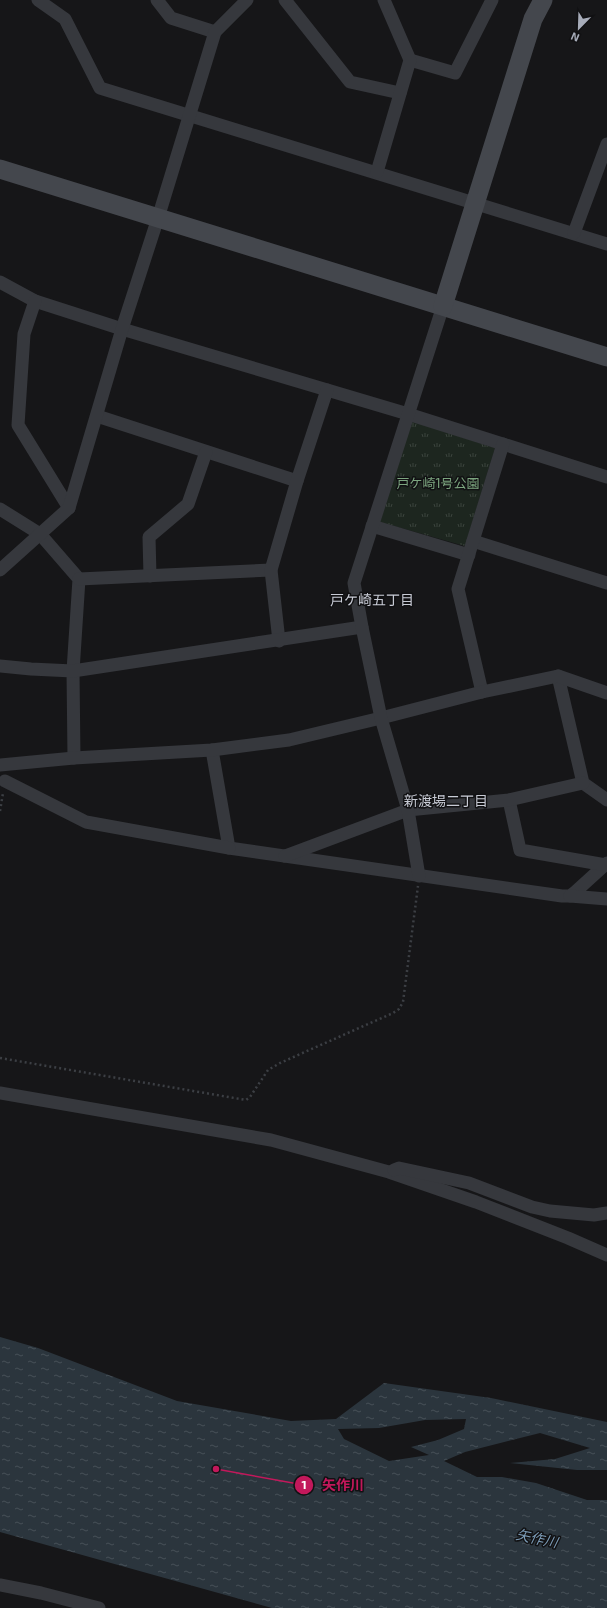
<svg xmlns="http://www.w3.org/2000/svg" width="607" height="1608" viewBox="0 0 607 1608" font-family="'Exo 2','Noto Sans JP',sans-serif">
	<defs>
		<pattern id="park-tufts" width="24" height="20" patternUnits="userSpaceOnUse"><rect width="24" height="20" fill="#1d261f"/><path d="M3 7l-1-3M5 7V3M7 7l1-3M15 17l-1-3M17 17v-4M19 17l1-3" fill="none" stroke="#3b433d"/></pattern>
		<pattern id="water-ripples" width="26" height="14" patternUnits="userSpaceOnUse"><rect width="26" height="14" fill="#2b353d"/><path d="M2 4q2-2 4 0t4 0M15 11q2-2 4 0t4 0" fill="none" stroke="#475057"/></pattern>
	</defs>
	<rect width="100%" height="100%" fill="#161618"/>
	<polygon fill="url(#park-tufts)" points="411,421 495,448 465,546 380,522"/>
	<path fill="url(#water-ripples)" fill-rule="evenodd" d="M0,1337L38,1348L177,1401L291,1421L336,1419L384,1383L491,1398L607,1422V1470H577L510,1463L555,1459L590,1448L540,1433L465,1452L444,1461L477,1477H502L536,1483L587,1500H607V1608H272L0,1532ZM466,1419L464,1429L438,1440L411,1447L429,1455L389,1461L344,1439L338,1429L379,1428L425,1420Z"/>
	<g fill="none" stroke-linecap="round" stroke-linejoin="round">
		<g stroke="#3c3f44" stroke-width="2.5" stroke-dasharray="2 3" stroke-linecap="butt">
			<polyline points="0,811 3,793"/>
			<polyline points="0,1058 246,1100 250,1097 268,1070 280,1063 393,1013 399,1009 403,1002 418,886"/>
		</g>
		<g stroke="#36383d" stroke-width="13">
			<polyline points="38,0 65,19 100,88 607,244"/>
			<polyline points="157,0 171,18 215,32"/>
			<polyline points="285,0 350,82 400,93"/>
			<polyline points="410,60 455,73 492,0"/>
			<polyline points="377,172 410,60 384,0"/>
			<polyline points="574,233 607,144"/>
			<polyline points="0,282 35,301 122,329 408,414 607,477"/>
			<polyline points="35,301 24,334 18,425 69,508"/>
			<polyline points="97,416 297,481"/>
			<polyline points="0,509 40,534 79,579 73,671 74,758"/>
			<polyline points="372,526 469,555"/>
			<polyline points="473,541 607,583"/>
			<polyline points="0,570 69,508 122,329 158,218 215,32 247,0"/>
			<polyline points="150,576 149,537 188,504 206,452"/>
			<polyline points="79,579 271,570"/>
			<polyline points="279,641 271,570 297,481 327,390"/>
			<polyline points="0,666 31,669 73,671 362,627"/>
			<polyline points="558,676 583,783 607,800"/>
			<polyline points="482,692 458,589 503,444"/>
			<polyline points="212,750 229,848 562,896 570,896 574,893 607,863"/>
			<polyline points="0,765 74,758 212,750 289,740 381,718 482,692 558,676 607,693"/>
			<polyline points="5,781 86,822 229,848"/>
			<polyline points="509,800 520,850 606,865"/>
			<polyline points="285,856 408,810 509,800 583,783"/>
			<polyline points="419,876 408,810 381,718 362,627 354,583 443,306"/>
			<polyline points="570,896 607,899"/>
			<polyline points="0,1093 271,1140 389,1172 476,1202 568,1238 607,1255"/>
			<polyline points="394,1170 399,1168 469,1183 532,1207 550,1211 594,1215 607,1213"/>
			<polyline points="0,1585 41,1593 99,1608"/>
		</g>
		<g stroke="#44474d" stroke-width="19">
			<polyline points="0,169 607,357"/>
			<polyline points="443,306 533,19 543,0"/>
		</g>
	</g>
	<g text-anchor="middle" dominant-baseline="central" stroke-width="3" stroke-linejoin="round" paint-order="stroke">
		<g font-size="13" fill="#7ca57f" stroke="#111113">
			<text x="438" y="483">戸ケ崎1号公園</text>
		</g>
		<g font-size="14" fill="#c8cbd5" stroke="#111113">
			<text x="372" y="599">戸ケ崎五丁目</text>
			<text x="446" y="800">新渡場二丁目</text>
		</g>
		<g font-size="14" font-style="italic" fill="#7b9bb6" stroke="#111113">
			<text transform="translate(537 1538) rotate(12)">矢作川</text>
		</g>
	</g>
	<path fill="none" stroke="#c2185b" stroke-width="1.5" d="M216 1469L304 1485"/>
	<g fill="#c2185b" stroke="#111113" stroke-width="1.5">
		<circle cx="216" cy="1469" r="4"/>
		<circle cx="304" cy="1485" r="10"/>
	</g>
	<g font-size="12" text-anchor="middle" font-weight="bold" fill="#fff">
		<text x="304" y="1489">1</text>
	</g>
	<g font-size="14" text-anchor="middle" font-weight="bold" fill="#c2185b" stroke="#111113" stroke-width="3" stroke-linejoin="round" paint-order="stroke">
		<text x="343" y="1490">矢作川</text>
	</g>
	<g transform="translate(579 28) rotate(203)" stroke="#111113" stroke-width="3" paint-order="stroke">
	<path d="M0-3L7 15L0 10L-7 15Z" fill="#a7acb9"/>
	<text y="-6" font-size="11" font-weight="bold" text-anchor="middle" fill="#a7acb9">N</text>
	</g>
</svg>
